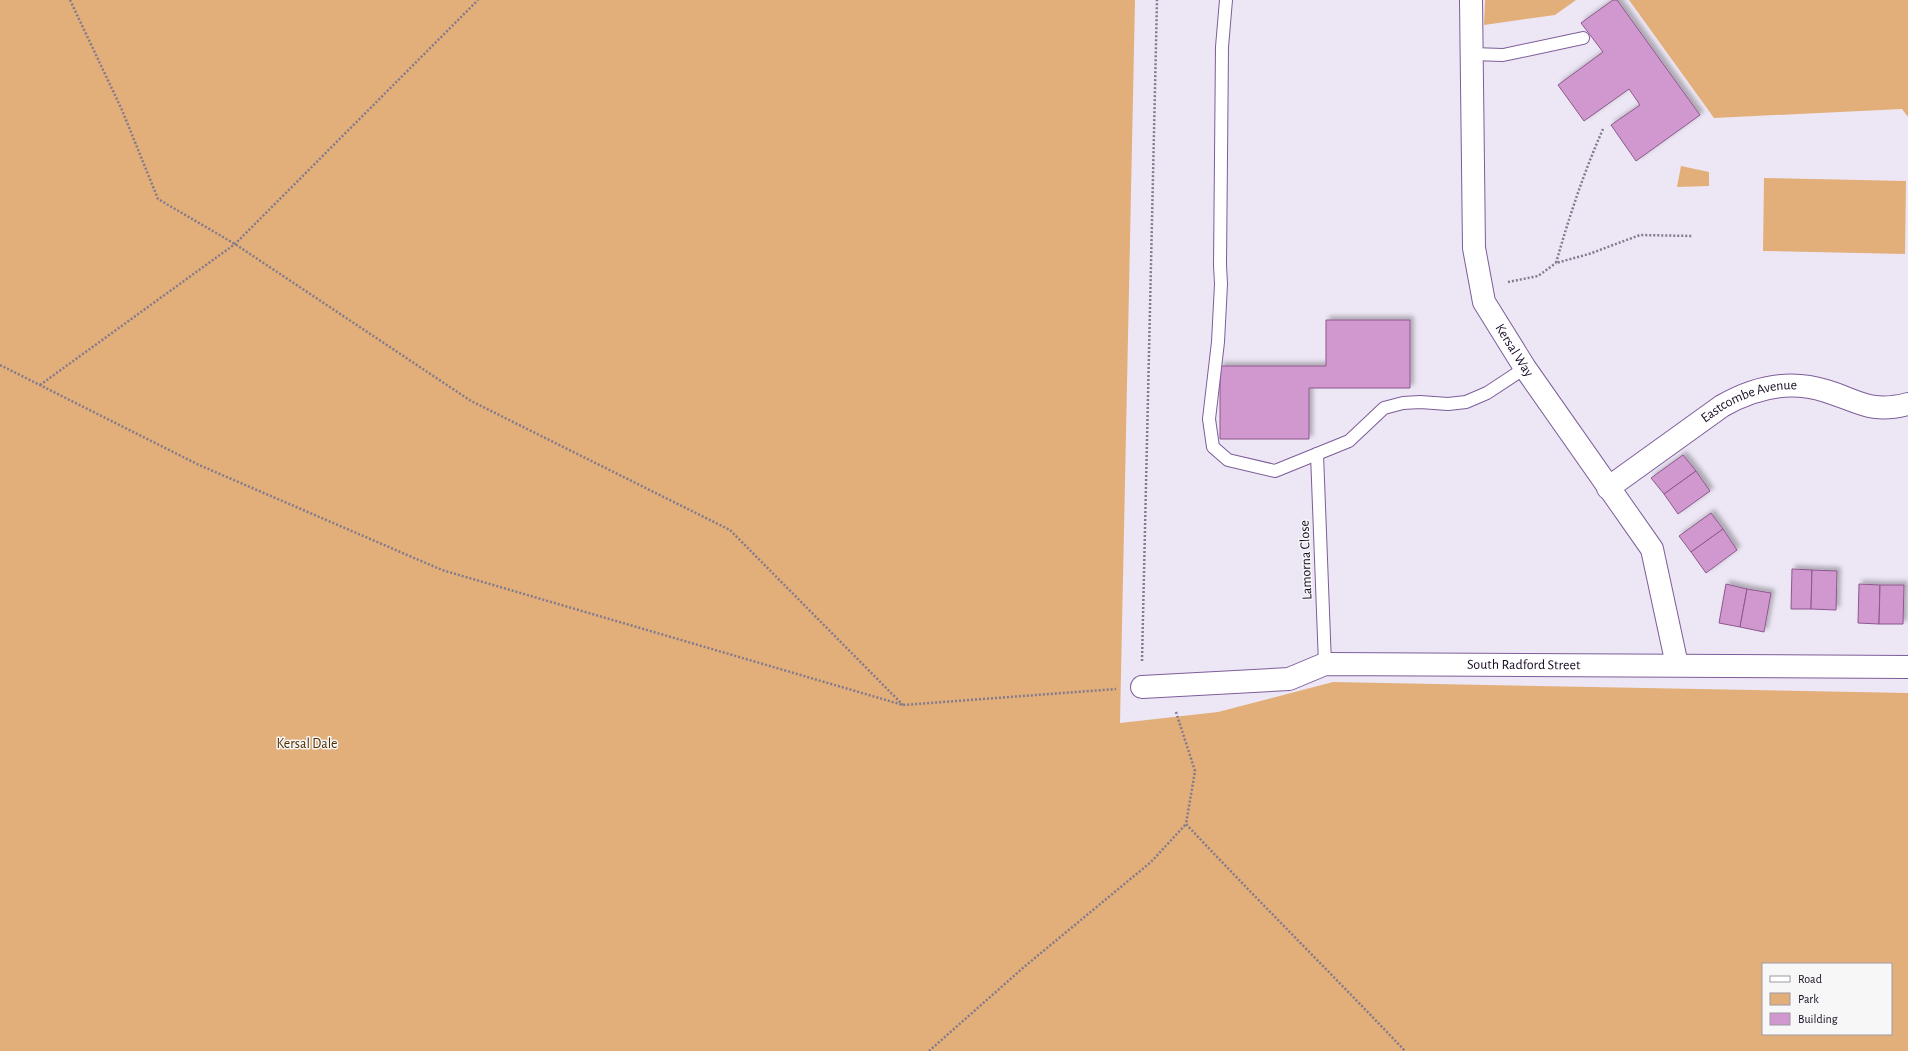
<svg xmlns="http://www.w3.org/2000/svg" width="1908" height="1051" viewBox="0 0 1908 1051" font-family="'Alegreya Sans',sans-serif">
	<defs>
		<filter id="shadow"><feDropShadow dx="3.5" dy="-3.5" stdDeviation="2" flood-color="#0004"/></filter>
	</defs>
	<rect width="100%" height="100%" fill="#ede7f5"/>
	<g fill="#e2af7a" fill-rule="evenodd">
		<path d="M0,0H1135L1120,723L1218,712L1333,682L1908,693V1051H0ZM1763,964H1891V1034H1763Z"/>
		<polygon points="1485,0 1576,0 1555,15 1484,25"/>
		<polygon points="1629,0 1908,0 1908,117 1902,109 1714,118"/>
		<polygon points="1681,166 1709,172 1709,186 1677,187"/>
		<polygon points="1764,178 1906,181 1905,254 1763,251"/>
	</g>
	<g fill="#d098cf" stroke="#8c588c" filter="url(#shadow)">
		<polygon points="1613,0 1617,0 1700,115 1636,161 1611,125 1640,105 1629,89 1584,121 1558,85 1603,52 1581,23"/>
		<polygon points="1326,320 1410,320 1410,388 1309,388 1309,439 1220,439 1220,366 1326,366"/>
		<polygon points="1683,455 1696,471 1664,494 1651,478"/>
		<polygon points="1696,471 1710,491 1678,514 1664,494"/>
		<polygon points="1711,513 1723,529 1691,552 1679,536"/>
		<polygon points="1723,529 1737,550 1706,573 1691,552"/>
		<polygon points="1792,569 1812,570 1811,609 1791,609"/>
		<polygon points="1812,570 1837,571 1836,610 1811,609"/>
		<polygon points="1726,584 1747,589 1740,627 1719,623"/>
		<polygon points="1859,584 1880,585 1879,624 1858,623"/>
		<polygon points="1880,585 1904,585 1903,624 1879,624"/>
		<polygon points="1747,589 1771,593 1764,632 1740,627"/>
	</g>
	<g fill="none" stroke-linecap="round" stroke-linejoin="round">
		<defs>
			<g id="lane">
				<polyline points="1226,0 1222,47 1220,265 1221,284 1218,342 1209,419 1213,447 1228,460 1275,471 1349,441 1384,408 1403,403 1420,402 1448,404 1466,402 1487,393 1525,368"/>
				<polyline points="1472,54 1503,55 1583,38"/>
				<polyline points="1317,454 1325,664"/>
			</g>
			<g id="street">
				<path id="s1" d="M1471,0L1474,248L1484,302L1525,368L1652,549L1677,665"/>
				<path id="s2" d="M1608,488L1722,406C1755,387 1789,379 1826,391C1859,401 1870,414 1908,404"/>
				<path id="s3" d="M1142,687L1289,679L1325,664L1908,667"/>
			</g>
		</defs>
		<use href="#lane" stroke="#7d5d9a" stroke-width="14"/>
		<use href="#street" stroke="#7d5d9a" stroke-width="24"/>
		<g stroke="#837a8d" stroke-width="2.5" stroke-dasharray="2 2" stroke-linecap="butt">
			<polyline points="70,0 122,110 158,199 235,244 471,401 730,530 903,705"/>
			<path d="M1603,129C1584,172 1569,217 1556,263L1589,254L1640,235L1692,236"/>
			<polyline points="1508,282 1538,276 1556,263"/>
			<polyline points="0,365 199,465 442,570 903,705 1116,689"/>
			<polyline points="40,385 235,244 478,0"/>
			<polyline points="1142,661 1157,0"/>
			<path d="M1176,712L1195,771L1186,824C1258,901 1333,975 1405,1051"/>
			<polyline points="929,1051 1024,967 1151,862 1186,824"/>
		</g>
		<use href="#lane" stroke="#fff" stroke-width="12"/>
		<use href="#street" stroke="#fff" stroke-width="22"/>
	</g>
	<g text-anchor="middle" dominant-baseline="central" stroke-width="3" stroke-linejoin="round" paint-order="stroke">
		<g font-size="14" fill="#180b23" stroke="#f7f7f7">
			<text stroke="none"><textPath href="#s1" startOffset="360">Kersal Way</textPath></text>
			<text stroke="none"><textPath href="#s2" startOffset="168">Eastcombe Avenue</textPath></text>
			<text transform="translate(1306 560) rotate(-92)">Lamorna Close</text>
			<text stroke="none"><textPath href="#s3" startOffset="385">South Radford Street</textPath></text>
		</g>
		<g font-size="14" fill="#502f04" stroke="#f7f7f7">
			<text x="307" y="744">Kersal Dale</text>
		</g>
	</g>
	<rect x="1762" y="963" width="130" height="72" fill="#f7f7f7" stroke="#9e99a2"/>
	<rect x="1770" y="976" width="20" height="6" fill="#ffffff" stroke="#9e99a2"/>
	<text x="1798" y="983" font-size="12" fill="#180b23">Road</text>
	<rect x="1770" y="993" width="20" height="12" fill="#e2af7a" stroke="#9e99a2"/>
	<text x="1798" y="1003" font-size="12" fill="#180b23">Park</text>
	<rect x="1770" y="1013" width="20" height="12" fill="#d098cf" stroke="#9e99a2"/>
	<text x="1798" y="1023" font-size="12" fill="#180b23">Building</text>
</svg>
